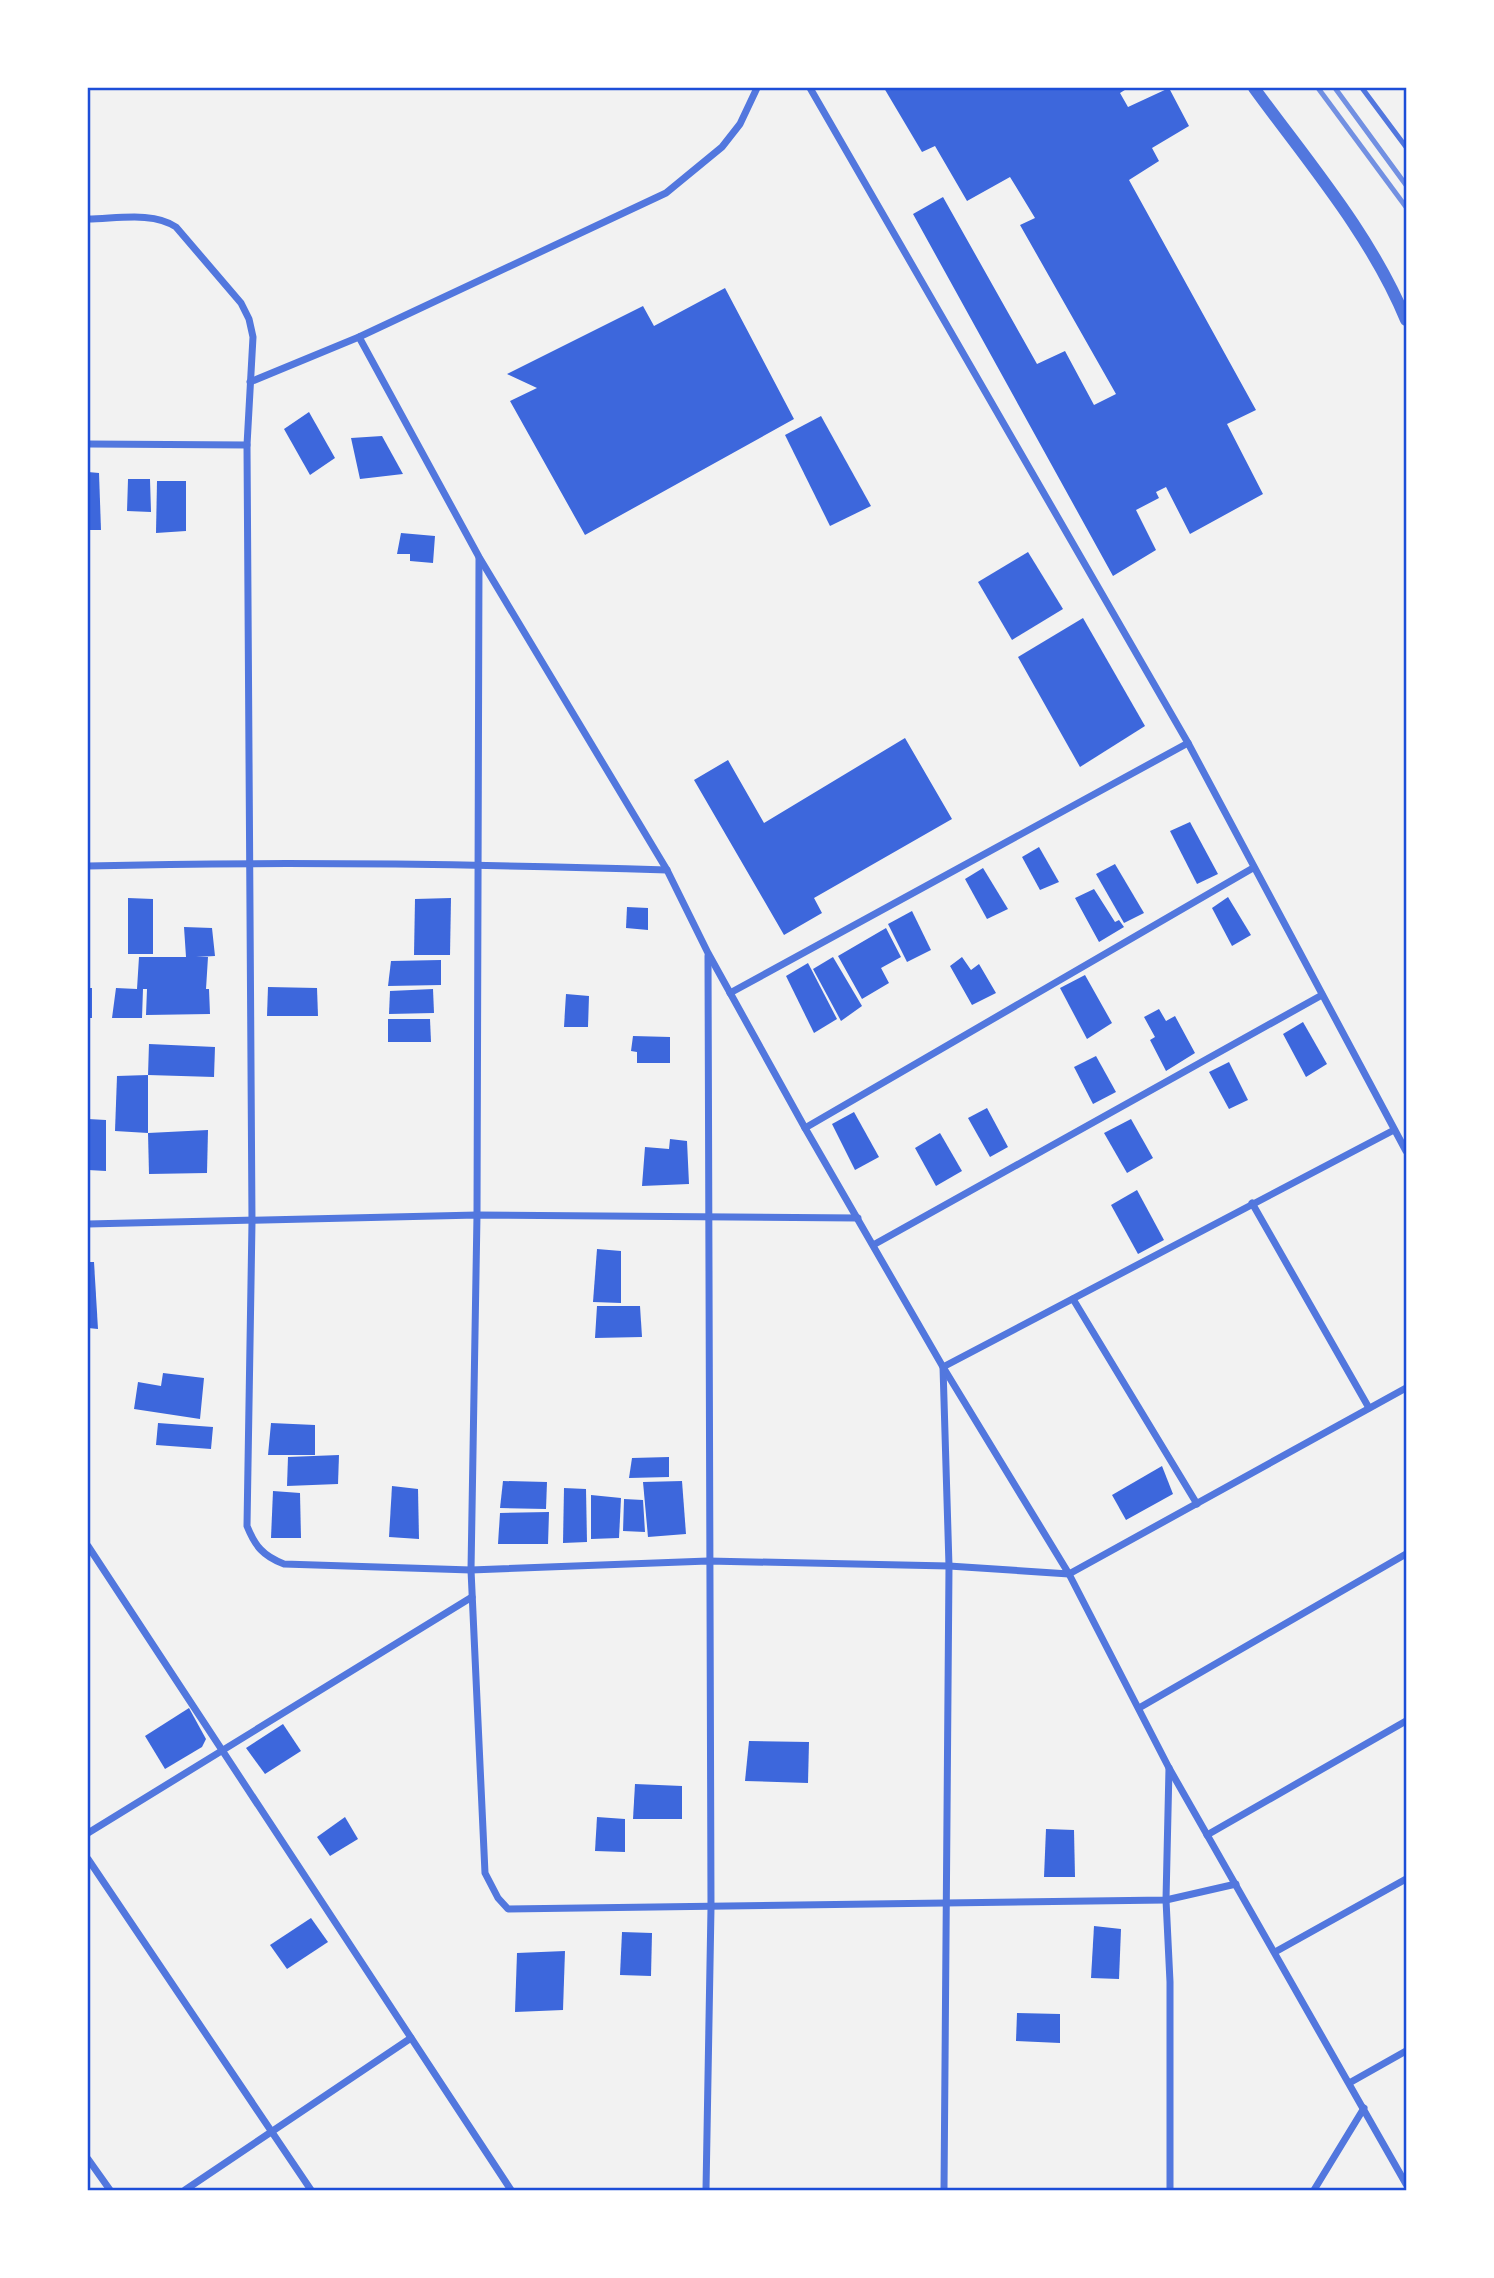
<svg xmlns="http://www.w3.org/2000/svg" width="1494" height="2278" viewBox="0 0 1494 2278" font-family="Raleway,sans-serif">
	<rect width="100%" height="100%" fill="#f2f2f2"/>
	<g fill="#3d67dc">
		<polygon points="884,88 1128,88 1120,93 1128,107 1169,88 1189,126 1152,148 1159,161 1129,180 1256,410 1227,424 1263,494 1190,534 1166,487 1156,492 1159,498 1136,510 1156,550 1113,576 913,214 943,197 1037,364 1065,351 1094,405 1116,394 1020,225 1035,218 1010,177 967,201 935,146 922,152"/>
		<polygon points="725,288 794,419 585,535 510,401 537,388 507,374 643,306 654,326"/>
		<polygon points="309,412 335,458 310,475 284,429"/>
		<polygon points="821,416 871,506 830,526 785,435"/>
		<polygon points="382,436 403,474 360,479 351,438"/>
		<polygon points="88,472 99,473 101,530 88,530"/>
		<polygon points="128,479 150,479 151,512 127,511"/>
		<polygon points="157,481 186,481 186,531 156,533"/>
		<polygon points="401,533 435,536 433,563 410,561 410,554 397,554"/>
		<polygon points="1028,552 1063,609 1012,640 978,582"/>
		<polygon points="1083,618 1145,726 1080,767 1018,657"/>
		<polygon points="905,738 952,819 814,898 822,913 784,935 694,780 728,760 764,823"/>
		<polygon points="1190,822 1218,874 1197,884 1170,831"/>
		<polygon points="1039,847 1059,882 1040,890 1022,857"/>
		<polygon points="1115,864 1144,913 1124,923 1096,874"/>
		<polygon points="983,868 1008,909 987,919 965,879"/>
		<polygon points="1094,889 1115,922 1119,920 1124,927 1099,942 1075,898"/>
		<polygon points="1228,897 1251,935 1232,946 1212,908"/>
		<polygon points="128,898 153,899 153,954 128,954"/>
		<polygon points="451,898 450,955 414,955 415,899"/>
		<polygon points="627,907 648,908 648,930 626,928"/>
		<polygon points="912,911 931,950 907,962 888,924"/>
		<polygon points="184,927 212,928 215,956 196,957 208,957 206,989 209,989 210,1014 146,1015 147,989 143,989 142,1018 112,1018 116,988 137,989 139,957 186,957"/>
		<polygon points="886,928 901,957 881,968 889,983 862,999 838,956"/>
		<polygon points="833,957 862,1006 841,1021 813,969"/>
		<polygon points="962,957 971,970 979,964 996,993 972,1005 950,966"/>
		<polygon points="441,960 441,985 388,986 391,961"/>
		<polygon points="808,963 837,1019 814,1033 786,976"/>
		<polygon points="1085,975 1112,1023 1087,1039 1060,988"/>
		<polygon points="268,987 317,988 318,1016 267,1016"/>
		<rect x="88" y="988" width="4" height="30"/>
		<polygon points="433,989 434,1013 389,1014 390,991"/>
		<polygon points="566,994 589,996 588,1027 564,1027"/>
		<polygon points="1159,1009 1166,1021 1175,1016 1195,1053 1166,1071 1150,1040 1155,1037 1144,1017"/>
		<polygon points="388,1019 430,1019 431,1042 388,1042"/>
		<polygon points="1303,1022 1327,1064 1306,1077 1283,1034"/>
		<polygon points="633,1036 670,1037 670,1063 637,1063 637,1052 631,1051"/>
		<polygon points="149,1044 215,1047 214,1077 148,1075"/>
		<polygon points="1096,1056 1116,1092 1093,1104 1074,1067"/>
		<polygon points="1229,1062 1248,1100 1229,1109 1209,1072"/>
		<polygon points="148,1075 148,1133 115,1131 117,1076"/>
		<polygon points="987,1108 1008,1147 990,1157 968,1118"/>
		<polygon points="854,1112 879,1157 855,1170 832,1124"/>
		<polygon points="88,1119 106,1120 106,1171 88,1170"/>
		<polygon points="1131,1119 1153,1158 1127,1173 1104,1133"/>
		<polygon points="208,1130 207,1173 149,1174 148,1133"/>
		<polygon points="940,1133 962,1171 936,1186 915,1148"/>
		<polygon points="670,1139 687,1141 689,1184 642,1186 645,1147 669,1149"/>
		<polygon points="1137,1190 1164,1240 1138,1254 1111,1205"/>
		<polygon points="597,1249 621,1251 621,1303 593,1302"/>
		<polygon points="88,1262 94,1262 98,1329 88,1328"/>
		<polygon points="597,1306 640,1306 642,1337 595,1338"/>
		<polygon points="163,1373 204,1378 200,1419 134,1409 138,1382 161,1386"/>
		<polygon points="158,1423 213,1427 211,1449 156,1445"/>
		<polygon points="271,1423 315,1425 315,1455 268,1455"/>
		<polygon points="339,1455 338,1484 287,1486 288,1457"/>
		<polygon points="669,1457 669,1477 629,1478 632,1458"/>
		<polygon points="1162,1466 1173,1494 1126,1520 1112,1495"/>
		<polygon points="503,1481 547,1482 546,1509 500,1508"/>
		<polygon points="682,1481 686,1534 648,1537 643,1482"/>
		<polygon points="392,1486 418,1489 419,1539 389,1537"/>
		<polygon points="564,1488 586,1489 587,1542 563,1543"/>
		<polygon points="273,1491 300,1493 301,1538 271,1538"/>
		<polygon points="591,1495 621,1498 619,1538 591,1539"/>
		<polygon points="624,1499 643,1500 645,1532 623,1531"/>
		<polygon points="549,1512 548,1544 498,1544 500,1513"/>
		<polygon points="189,1708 206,1739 202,1747 165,1769 145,1736"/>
		<polygon points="283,1724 301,1751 265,1774 246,1748"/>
		<polygon points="749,1741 809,1742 808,1783 745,1781"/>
		<polygon points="635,1784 682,1786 682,1819 633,1819"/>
		<polygon points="345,1817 358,1839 330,1856 317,1837"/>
		<polygon points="597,1817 625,1819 625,1852 595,1851"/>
		<polygon points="1046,1829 1074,1830 1075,1877 1044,1877"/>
		<polygon points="311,1918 328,1942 287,1969 270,1945"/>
		<polygon points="1094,1926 1121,1929 1119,1979 1091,1978"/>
		<polygon points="622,1932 652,1933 651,1976 620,1975"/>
		<polygon points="565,1951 563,2010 515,2012 517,1953"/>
		<polygon points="1017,2013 1060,2014 1060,2043 1016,2041"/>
	</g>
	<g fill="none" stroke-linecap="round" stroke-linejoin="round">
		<polyline stroke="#5277de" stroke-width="5" points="1362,88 1406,147"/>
		<g stroke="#5277de" stroke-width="7">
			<polyline points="810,88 1188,743 1406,1151"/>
			<path d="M88,219C115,219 153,211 176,227L241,303L249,319L253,337L247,445L252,1222L247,1526C255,1546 263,1556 284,1564L471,1570L708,1561L949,1566L1069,1574L1406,1388"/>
			<polyline points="359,337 479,557 667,870 708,953 805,1128 943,1367 1069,1574 1169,1768 1406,2184"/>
			<polyline points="250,382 359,337 666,193 722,147 740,124 757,88"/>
			<polyline points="88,444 247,445"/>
			<polyline points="479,558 477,1215 471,1570 485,1873 498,1898 508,1909 1166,1900 1236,1884"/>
			<path d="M88,866C281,861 473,864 667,870"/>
			<polyline points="730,993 1188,743"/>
			<polyline points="805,1128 1253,868"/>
			<polyline points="1252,1203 1369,1408"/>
			<polyline points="88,1224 477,1215 858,1218"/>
			<polyline points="875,1244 1322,995"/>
			<polyline points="1073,1299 1197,1504"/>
			<polyline points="88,1546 511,2190"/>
			<polyline points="1139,1708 1406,1554"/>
			<polyline points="1169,1768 1166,1900 1170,1982 1170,2190"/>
			<polyline points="88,1833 472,1597"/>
			<polyline points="1207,1835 1406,1721"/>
			<polyline points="88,1859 311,2190"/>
			<polyline points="1275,1952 1406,1879"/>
			<polyline points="1351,2082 1406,2051"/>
			<polyline points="88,2159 110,2190"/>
			<polyline points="185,2190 411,2038"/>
			<polyline points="706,2190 711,1908 708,956"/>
			<polyline points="944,2190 949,1566 943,1367 1394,1130"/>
			<polyline points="1314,2190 1364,2108"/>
		</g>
		<path stroke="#5277de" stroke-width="12" d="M1254,88C1308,162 1371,235 1406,320"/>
		<g stroke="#7290e2" stroke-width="5">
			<polyline points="1318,88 1406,207"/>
			<polyline points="1335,88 1406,185"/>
		</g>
	</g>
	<rect width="1494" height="2278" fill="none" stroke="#ffffff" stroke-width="178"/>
	<rect x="89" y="89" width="1316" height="2100" fill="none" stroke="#1d4ed8" stroke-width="2.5"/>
</svg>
